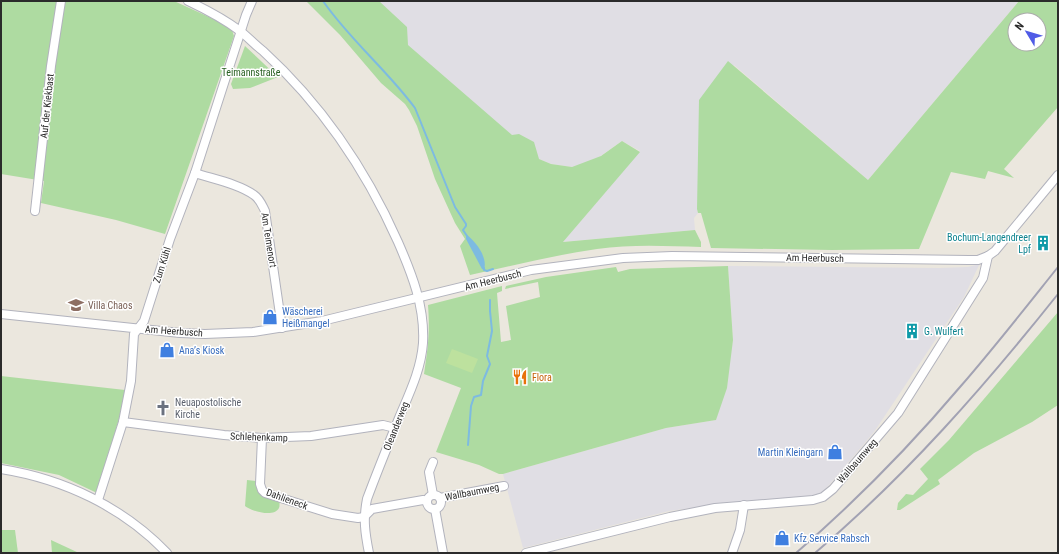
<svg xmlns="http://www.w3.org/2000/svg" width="1059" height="554" viewBox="0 0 1059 554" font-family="'Roboto Condensed',sans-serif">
	<rect width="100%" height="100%" fill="#ebe7de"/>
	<g fill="#e0dee4">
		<polygon points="355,1 1019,1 868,180 734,65 697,209 698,213 694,218 695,230 563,242 640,151 622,141 592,162 572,167 551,164 539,159"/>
		<polygon points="980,263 964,297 874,432 830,484 821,493 812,497 745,501 669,511 523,548 503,474 666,428 716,420 733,340 728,266 939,268 968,267 976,265"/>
	</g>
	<g fill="#aedba1" fill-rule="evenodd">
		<polygon points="1,1 174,1 231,27 234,36 165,234 116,220 41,203 44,181 1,174"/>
		<path d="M306,1H379L407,27L408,45L512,135L519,134L534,142L539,159L551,164L572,167L601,156L622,141L640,152L563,242L695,230L701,242V247C667,246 631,244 597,249C554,255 512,266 470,275L460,246L465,239L455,223L435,179L417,126L409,110L405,104L381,83L340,35Z"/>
		<path d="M1019,1H1058V107L1004,169L1014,178L988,171L985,179L951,172L919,249L832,250L711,248L701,213H698L697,209L699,100L728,61L868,180ZM1015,20H1039V44H1015Z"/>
		<polygon points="245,46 278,77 250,88 233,89 231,84"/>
		<path d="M728,266L733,340L727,388L716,420L666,428L503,474H499L479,465L436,452L461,388L424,374C428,348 430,332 428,305L502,286V291L497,293L501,342L511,340L506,306L540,297L538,282L505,289L506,286L546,277L616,267L618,272L630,269Z"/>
		<polygon points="1058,312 1058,405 1032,422 974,453 938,480 940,484 900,510 897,510 898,503 906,494 913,495 928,479 920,469 949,440"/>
		<polygon points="1,376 125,390 119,419 97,493 59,475 1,463"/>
		<path d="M247,480L256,481C256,495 269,497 280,501C279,504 280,506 279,508C274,518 251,511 245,506Z"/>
		<polygon points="1,530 15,530 18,553 1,552"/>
		<polygon points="51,540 79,553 52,553"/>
	</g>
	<polygon fill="#bde19e" points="452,349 478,359 472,373 446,363"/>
	<path fill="#7dbbe1" d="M466,234C476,242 488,257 484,270L482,269L466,239Z"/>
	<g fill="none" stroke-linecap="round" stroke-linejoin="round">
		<g stroke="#7dbbe1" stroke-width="2">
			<path d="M323,1C350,40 387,70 415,108L455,207L466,224V226L463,230L467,236"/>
			<polyline points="484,268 484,270 487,271 493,269"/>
			<polyline points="468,445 471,406 474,397 481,395 483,381 490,364 487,356 492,331 490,311 490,300"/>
		</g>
		<defs>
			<g id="minor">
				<path d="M188,1C207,10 224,19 240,31C248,37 255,45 263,51C321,104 366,170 398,242C412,274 425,307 423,343C421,370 409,394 399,418C388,445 377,472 367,499C363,519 365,533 369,553"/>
				<path d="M195,173C213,179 239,184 254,195C260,199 262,205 265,211L282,328"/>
				<polyline points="35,211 51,66 61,1"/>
				<polyline points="1,314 180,333 205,334 253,332 322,321 531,270 623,258 672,256 969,260 978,260 988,256"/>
				<polyline points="123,422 224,435 262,438 311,436 383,425 395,428"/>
				<polyline points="262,438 260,484 262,490 265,493 332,514 358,518 364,517"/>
				<path d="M1,469C64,479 123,507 167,553"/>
				<circle cx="434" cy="502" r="7"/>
				<polyline points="433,495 429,472 433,462"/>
				<polyline points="440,498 504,486"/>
				<polyline points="98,500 123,422 131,381 134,334 144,321 170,239 195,173 246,15 252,1"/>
				<polyline points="435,509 443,553"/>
				<polyline points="364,517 372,509 423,500 427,501"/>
				<polyline points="526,553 670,517 715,508 813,500 823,497 833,489 898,413 983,278 988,256 995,251 1058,175"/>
				<polyline points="732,553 740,530 744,505"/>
			</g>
		</defs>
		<use href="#minor" stroke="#b2b3bd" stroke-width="10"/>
		<use href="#minor" stroke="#fff" stroke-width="8"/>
		<g stroke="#a2a2b3" stroke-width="2">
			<path d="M796,553C855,502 910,446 960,387C994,348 1026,307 1058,267"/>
			<path d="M815,553C906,476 984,387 1058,294"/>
		</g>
	</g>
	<defs>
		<symbol id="building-bare" viewBox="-9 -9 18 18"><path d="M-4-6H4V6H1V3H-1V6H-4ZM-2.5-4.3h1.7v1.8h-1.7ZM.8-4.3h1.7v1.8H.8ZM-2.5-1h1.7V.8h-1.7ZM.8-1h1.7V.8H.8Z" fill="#0f9aa8" stroke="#fff" stroke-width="2.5" paint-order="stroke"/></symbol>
		<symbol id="school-bare" viewBox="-9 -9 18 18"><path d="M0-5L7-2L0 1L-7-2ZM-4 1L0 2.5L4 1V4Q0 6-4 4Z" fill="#8d6e63" stroke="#fff" stroke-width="2.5" paint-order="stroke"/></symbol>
		<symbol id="shop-bare" viewBox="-9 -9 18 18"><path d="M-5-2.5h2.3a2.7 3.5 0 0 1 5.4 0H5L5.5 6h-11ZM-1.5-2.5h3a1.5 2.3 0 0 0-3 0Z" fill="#3f7fe0" stroke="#fff" stroke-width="2.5" paint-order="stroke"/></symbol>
		<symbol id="restaurant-bare" viewBox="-9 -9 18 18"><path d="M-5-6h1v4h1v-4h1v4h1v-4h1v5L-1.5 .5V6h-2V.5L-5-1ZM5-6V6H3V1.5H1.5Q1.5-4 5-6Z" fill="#e8710a" stroke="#fff" stroke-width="2.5" paint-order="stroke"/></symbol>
		<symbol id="church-bare" viewBox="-9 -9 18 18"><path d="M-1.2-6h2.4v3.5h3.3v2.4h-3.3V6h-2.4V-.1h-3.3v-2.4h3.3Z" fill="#6b7280" stroke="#fff" stroke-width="2.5" paint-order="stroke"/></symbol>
	</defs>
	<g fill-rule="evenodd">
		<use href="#building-bare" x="1032" y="232" width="22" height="22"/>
		<use href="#school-bare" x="65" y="294" width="22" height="22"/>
		<use href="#shop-bare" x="259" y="306" width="22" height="22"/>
		<use href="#building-bare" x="901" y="320" width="22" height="22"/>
		<use href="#shop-bare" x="156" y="339" width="22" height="22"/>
		<use href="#restaurant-bare" x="509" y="366" width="22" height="22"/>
		<use href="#church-bare" x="152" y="397" width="22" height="22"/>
		<use href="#shop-bare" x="824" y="441" width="22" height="22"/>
		<use href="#shop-bare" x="771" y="527" width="22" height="22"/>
	</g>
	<g text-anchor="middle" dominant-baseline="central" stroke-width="3" stroke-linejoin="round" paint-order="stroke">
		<g font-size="10" fill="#286022" stroke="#fff">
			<text x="251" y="72">Teimannstraße</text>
		</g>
		<g font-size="10" fill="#2b2b2b" stroke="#fff">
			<text transform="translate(47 106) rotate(-84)">Auf der Kiekbast</text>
			<text transform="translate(269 240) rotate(81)">Am Teimenort</text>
			<text transform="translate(815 258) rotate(1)">Am Heerbusch</text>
			<text transform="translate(162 265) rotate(-72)">Zum Kühl</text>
			<text transform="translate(493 280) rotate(-14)">Am Heerbusch</text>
			<text transform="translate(174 331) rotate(4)">Am Heerbusch</text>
			<text transform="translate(396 426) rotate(-68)">Oleanderweg</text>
			<text transform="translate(259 437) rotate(2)">Schlehenkamp</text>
			<text transform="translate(857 461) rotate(-49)">Wallbaumweg</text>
			<text transform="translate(472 492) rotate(-11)">Wallbaumweg</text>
			<text transform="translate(287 499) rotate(20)">Dahlieneck</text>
		</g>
		<g font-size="10" fill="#0d838f" stroke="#fff" text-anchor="end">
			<text x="1031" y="237">Bochum-Langendreer<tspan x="1031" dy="12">Lpf</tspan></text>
			<text x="924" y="331" text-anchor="start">G. Wulfert</text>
		</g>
		<g font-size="10" fill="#785e54" stroke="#fff" text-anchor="start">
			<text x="88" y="305">Villa Chaos</text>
		</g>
		<g font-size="10" fill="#366cbe" stroke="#fff" text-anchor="start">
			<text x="282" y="311">Wäscherei<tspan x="282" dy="12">Heißmangel</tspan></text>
			<text x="179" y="350">Anaʼs Kiosk</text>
			<text x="823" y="452" text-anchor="end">Martin Kleingarn</text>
			<text x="794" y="538">Kfz Service Rabsch</text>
		</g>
		<g font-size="10" fill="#c56008" stroke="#fff" text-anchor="start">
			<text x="532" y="377">Flora</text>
		</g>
		<g font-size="10" fill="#5b616d" stroke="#fff" text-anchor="start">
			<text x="175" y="402">Neuapostolische<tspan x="175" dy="12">Kirche</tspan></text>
		</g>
	</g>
	<rect width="1059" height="554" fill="none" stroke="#2b2b2b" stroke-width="4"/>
	<g transform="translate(1027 32) rotate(308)"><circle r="19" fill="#ffffff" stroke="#aaaaaa"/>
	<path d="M0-3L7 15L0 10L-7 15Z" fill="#505be6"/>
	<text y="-6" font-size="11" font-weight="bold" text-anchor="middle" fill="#2b2b2b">N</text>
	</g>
</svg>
